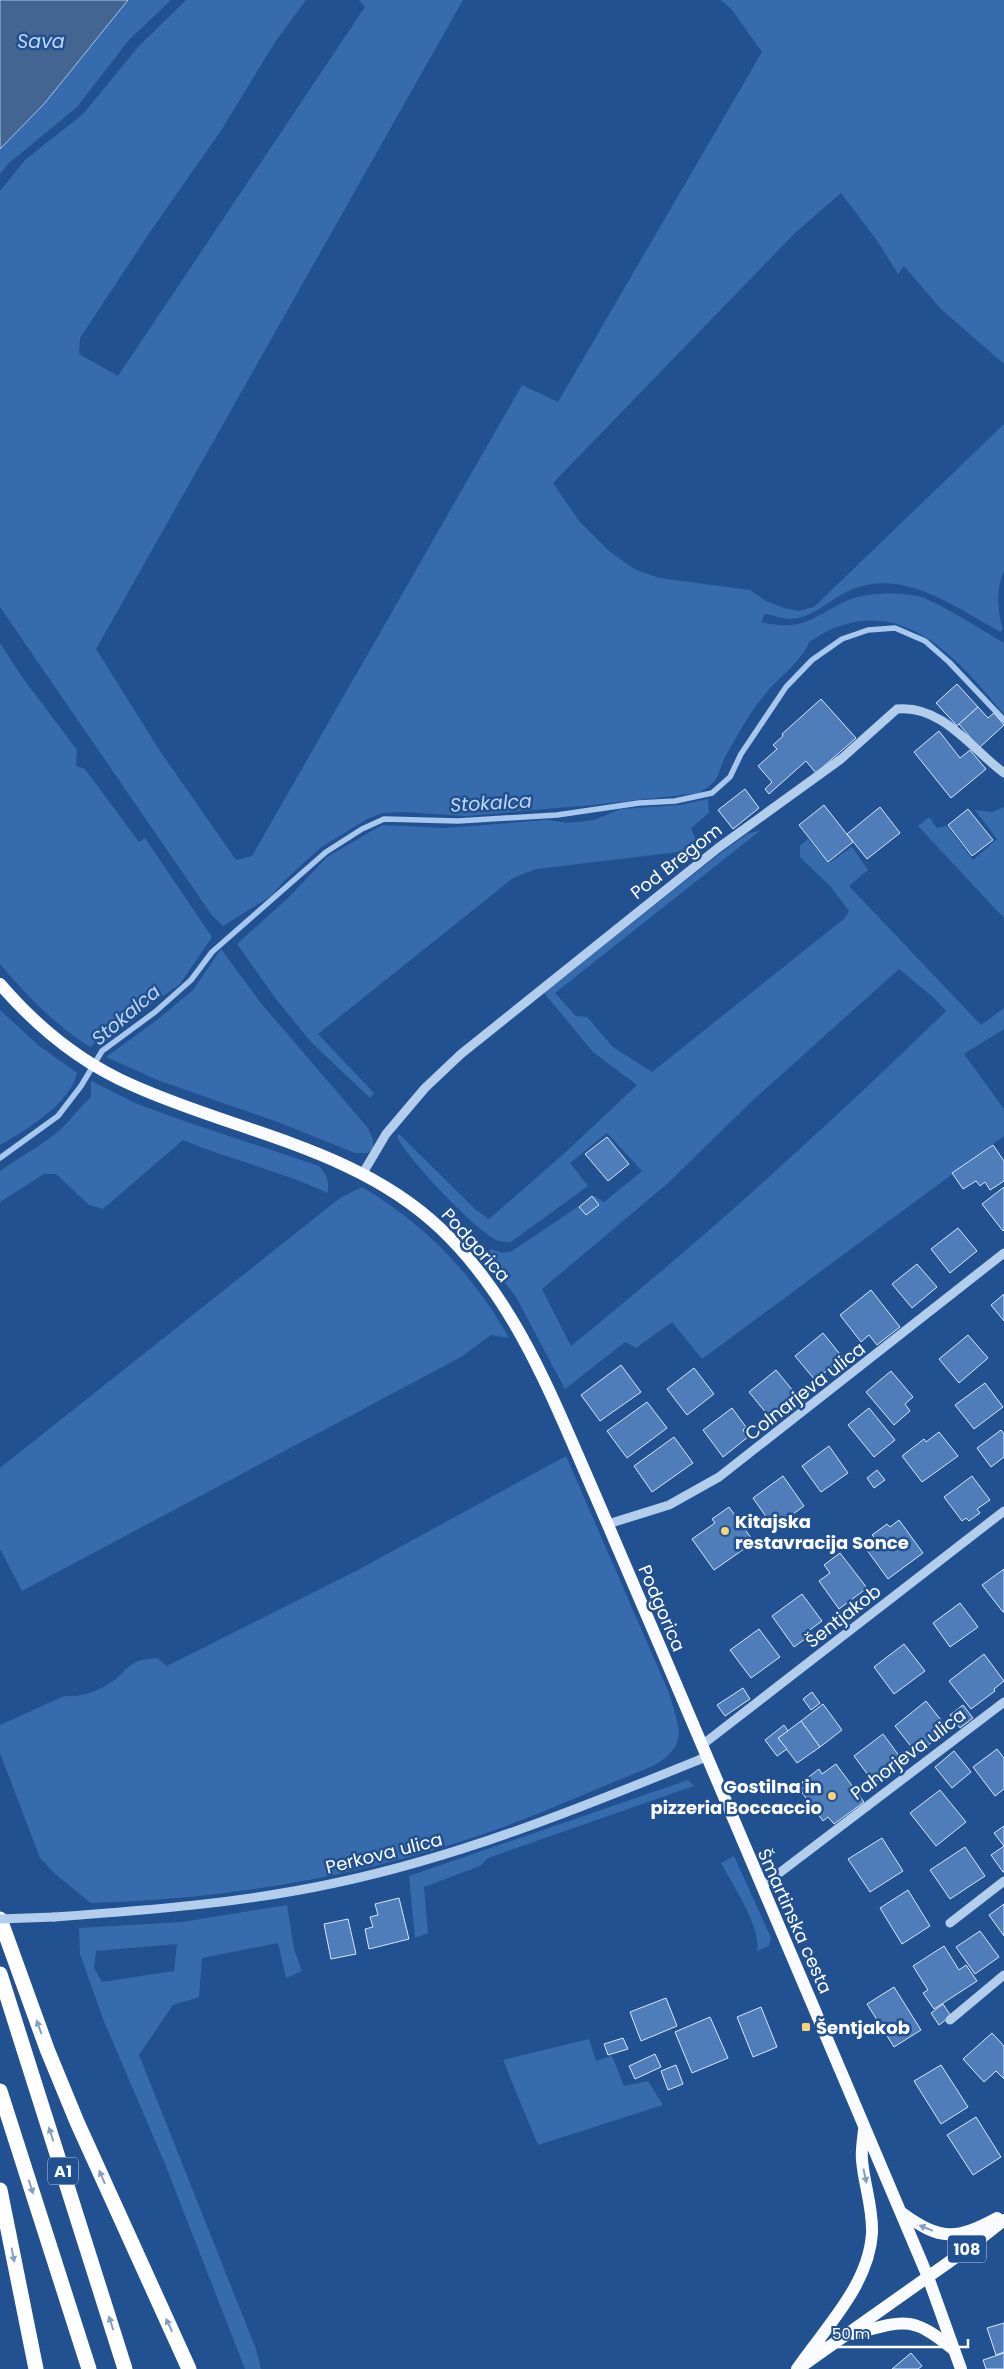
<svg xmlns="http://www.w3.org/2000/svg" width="1004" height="2369" viewBox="0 0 1004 2369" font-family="Poppins,sans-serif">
	<rect width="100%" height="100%" fill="#225191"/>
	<g fill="#366bae" fill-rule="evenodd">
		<polygon points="128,0 171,0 128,41 77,107 9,163 0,174 0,149 44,104"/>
		<path d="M186,0H306L275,42L222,129L146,238L80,338L79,354L118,376L365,7L359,0H463L96,649L160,751L236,860L252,856L522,385L558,402L762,52L732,10L721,0H1004V364L941,309L904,266L898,274L878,242L841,193L795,233L553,483L579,521L609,551L634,569L659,578L750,590L766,601L784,608L799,611L814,607L1004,424V570C996,588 997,611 1003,629L1001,632C958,609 905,568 853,589C832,597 814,618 791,619C783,619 773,615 765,614L761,622C803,632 811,618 846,601C864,592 906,591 924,598C952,610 978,628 1004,643V714C963,666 912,601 840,626C829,629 819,636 809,642C802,661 780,676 767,692C751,710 737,736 725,757C715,778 722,779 699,793L593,805L465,816L402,812L383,813L367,819L320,848L284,881L271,896L223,926L211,914L0,607V191L25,160L83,114L139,46Z"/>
		<path d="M0,643L22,677L77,750L76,766L85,769L139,842L145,838L212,937L180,984L90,1047C55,1025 26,995 0,964Z"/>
		<polygon points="708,799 709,813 691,828 697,843 695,850 536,869 513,878 318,1034 374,1093 370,1098 310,1041 276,999 237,944 289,897 327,857 382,825 445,828 547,820 569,823 594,820 621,809 681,805"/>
		<polygon points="1004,807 1004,918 918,826 929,817 937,828 947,826 973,860 997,839 975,810 992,812"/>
		<path d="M761,830L555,993L576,1016L587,1017L613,1047L652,1072L845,918L849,911L831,887L800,857V846L808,839L829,863L852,847L868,870L849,886L981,1025L1004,1008V1029L964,1054L1004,1109V1136L702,1359L672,1322L636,1348L625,1342L565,1389L516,1297L483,1254L491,1249L502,1253L512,1251L594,1196L604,1202L642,1171L607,1133L570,1163L588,1186L511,1242C507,1242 503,1242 499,1241C478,1234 407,1158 397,1137L399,1134L476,1210L489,1219L567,1151L637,1085L593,1052L544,993L718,855L747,834ZM899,969L934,998L946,1011C826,1128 701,1241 571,1346L542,1289L667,1184L751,1102Z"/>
		<polygon points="221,949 260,1002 368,1128 373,1140 373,1148 368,1153 355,1153 275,1121 160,1081 106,1057 157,1020 193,990"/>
		<path d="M0,1010L38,1045L77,1073C71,1103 25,1131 0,1145Z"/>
		<path d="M91,1081L135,1103L184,1121L319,1166C327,1175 329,1181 328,1193C281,1171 231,1160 183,1140L103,1209L89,1205L56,1174H44L0,1202V1171C22,1155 48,1143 67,1123C75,1114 82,1105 91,1097Z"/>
		<path d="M362,1187C426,1225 473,1274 509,1338L491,1335L461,1357L22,1591L0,1549V1468L340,1198Z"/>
		<path d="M566,1456L669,1693C679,1729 690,1744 653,1766C600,1787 548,1811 495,1830C365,1876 228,1899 91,1903L55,1874L40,1858L0,1753V1725L64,1696C81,1698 102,1690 116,1679C124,1672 130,1663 141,1660C146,1659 152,1659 157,1658L167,1666L358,1570Z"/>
		<polygon points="688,1780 694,1786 488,1858 480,1866 424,1887 428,1933 415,1938 409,1876"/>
		<path d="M734,1856L771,1938L769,1946L757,1951C762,1928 732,1884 721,1863Z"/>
		<path d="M287,1905L294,1949L302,1971L286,1978L278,1943L202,1958L199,1997L173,2005L139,2055L256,2349L261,2369H245L165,2164L103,2019L80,1954L79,1928L182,1922ZM177,1944L174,1971L102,1982L94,1968L96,1951Z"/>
		<polygon points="589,2039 596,2061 612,2056 624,2086 648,2081 663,2105 538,2145 503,2060"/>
	</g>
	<polygon fill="#446492" stroke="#a7c7ee" points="0,0 128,0 44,104 0,149"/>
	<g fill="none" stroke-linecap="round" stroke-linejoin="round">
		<polyline stroke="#a7c7ee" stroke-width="5.5" points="0,1158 58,1116 81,1086 102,1051 155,1012 191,980 212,952 326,852 362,829 384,819 458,821 557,815 639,803 675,801 712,793 730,777 741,754 786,687 812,660 842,639 868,630 895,628 925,641 949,662 1004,720"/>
	</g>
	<g fill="#4f7db9" stroke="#d9e7f9">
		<polygon points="957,684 978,707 957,726 936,703"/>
		<polygon points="821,699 856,738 816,773 806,761 769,794 765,789 772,782 758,766 777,749 773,745 783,736 782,734"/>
		<polygon points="978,707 988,718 994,713 1004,725 979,748 959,724"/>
		<polygon points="939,731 960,758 970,750 986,769 951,798 914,752"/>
		<polygon points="745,789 759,808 733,829 718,810"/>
		<polygon points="824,805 853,842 828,862 799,825"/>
		<polygon points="880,807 900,833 867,859 847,834"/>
		<polygon points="968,809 993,840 972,856 948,825"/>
		<polygon points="607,1137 629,1164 608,1181 585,1154"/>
		<polygon points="993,1145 1004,1161 1004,1181 990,1190 985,1182 980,1186 976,1181 963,1189 952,1173"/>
		<polygon points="1004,1187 1004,1230 1003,1231 982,1204"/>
		<polygon points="592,1196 599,1205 586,1215 579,1207"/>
		<polygon points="958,1228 977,1251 950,1273 931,1249"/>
		<polygon points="917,1264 937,1287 912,1308 892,1284"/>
		<polygon points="871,1290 900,1327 877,1345 869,1335 861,1342 840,1315"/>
		<polygon points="1004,1294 1004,1321 991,1305"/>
		<polygon points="823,1333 843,1358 815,1380 795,1356"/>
		<polygon points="968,1335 988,1358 959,1383 939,1359"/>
		<polygon points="621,1365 641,1392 600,1421 581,1395"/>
		<polygon points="694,1368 714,1394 687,1415 667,1389"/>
		<polygon points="776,1370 798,1397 771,1419 749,1392"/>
		<polygon points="891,1371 913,1397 905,1404 910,1411 894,1425 866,1392"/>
		<polygon points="985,1383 1003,1407 974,1429 955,1405"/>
		<polygon points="647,1402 667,1428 627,1458 607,1431"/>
		<polygon points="732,1408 746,1427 743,1430 748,1437 723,1457 703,1430"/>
		<polygon points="869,1408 895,1440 874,1457 848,1425"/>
		<polygon points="1001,1430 1004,1434 1004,1457 991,1467 977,1448"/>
		<polygon points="939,1432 958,1456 922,1482 902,1456 924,1439 926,1442"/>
		<polygon points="674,1437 693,1463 652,1492 634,1466"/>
		<polygon points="829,1446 848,1473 821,1492 802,1466"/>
		<polygon points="877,1470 885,1480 874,1488 867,1478"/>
		<polygon points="783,1476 804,1506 774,1528 753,1498"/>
		<polygon points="972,1476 990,1500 977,1509 980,1513 969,1521 966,1518 962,1521 944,1497"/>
		<polygon points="729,1507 754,1542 714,1570 692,1539 715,1523 712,1519"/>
		<polygon points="899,1520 923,1553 888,1579 864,1546 875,1538 872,1535 887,1524 890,1527"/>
		<polygon points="840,1553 867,1588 839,1609 819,1581 830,1573 824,1565"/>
		<polygon points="1004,1569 1004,1612 1003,1612 982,1585"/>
		<polygon points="802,1594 822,1621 807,1632 809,1636 794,1647 772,1616"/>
		<polygon points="960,1603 978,1627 950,1647 933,1623"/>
		<polygon points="759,1629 780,1657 751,1678 730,1650"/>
		<polygon points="904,1644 925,1671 894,1694 874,1667"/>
		<polygon points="984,1654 1004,1681 994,1689 995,1691 971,1709 949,1681"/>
		<polygon points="743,1688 750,1699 725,1716 717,1705"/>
		<polygon points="812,1692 820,1703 811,1710 803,1699"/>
		<polygon points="926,1701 948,1729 917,1754 895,1726"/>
		<polygon points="823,1704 842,1730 820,1747 801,1721"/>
		<polygon points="963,1705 973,1718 960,1728 950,1715"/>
		<polygon points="801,1721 820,1747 797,1763 778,1738"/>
		<polygon points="784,1725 788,1731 778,1738 787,1749 777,1756 765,1740"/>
		<polygon points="883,1734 903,1761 874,1783 854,1756"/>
		<polygon points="997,1749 1004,1758 1004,1789 995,1796 973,1767"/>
		<polygon points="954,1751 971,1772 952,1788 935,1767"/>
		<polygon points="836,1764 864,1802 834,1824 828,1817 823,1821 800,1790 805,1786 802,1782 819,1769 822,1774"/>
		<polygon points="940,1790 966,1822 936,1846 910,1813"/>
		<polygon points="1004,1826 1004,1846 994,1833"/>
		<polygon points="882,1838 903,1871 870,1892 848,1859"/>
		<polygon points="1004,1846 1004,1872 1003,1872 991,1855"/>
		<polygon points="965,1847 985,1876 950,1899 930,1870"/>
		<polygon points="908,1890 930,1926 902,1944 880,1908"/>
		<polygon points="399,1898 409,1939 369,1949 365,1929 373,1927 370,1917 378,1915 375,1904"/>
		<polygon points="1004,1904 1004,1936 989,1915"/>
		<polygon points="348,1919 356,1954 331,1959 324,1924"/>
		<polygon points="980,1931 999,1957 975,1974 956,1947"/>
		<polygon points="944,1946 959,1970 966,1965 977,1981 934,2009 923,1993 928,1990 913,1966"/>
		<polygon points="894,1987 921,2030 894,2047 867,2004"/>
		<polygon points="666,1998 677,2026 641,2041 630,2012"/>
		<polygon points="943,2004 951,2016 939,2025 931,2013"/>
		<polygon points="761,2007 777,2047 753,2057 737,2017"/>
		<polygon points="710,2017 728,2058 692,2073 675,2032"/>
		<polygon points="992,2033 1004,2046 1004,2079 996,2071 984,2082 963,2059"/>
		<polygon points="623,2038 628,2049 608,2055 604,2044"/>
		<polygon points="655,2054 661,2067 635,2079 629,2066"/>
		<polygon points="676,2065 683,2084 668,2090 661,2071"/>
		<polygon points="941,2065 968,2107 941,2124 914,2081"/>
		<polygon points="976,2117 1001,2157 973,2175 947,2135"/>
		<polygon points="1004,2323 1004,2352 996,2355 987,2328"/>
		<polygon points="911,2353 922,2366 918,2369 892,2369"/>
		<polygon points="1004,2353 1004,2369 986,2369 983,2360"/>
	</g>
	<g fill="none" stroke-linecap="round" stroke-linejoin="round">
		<g stroke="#b3cded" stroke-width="9">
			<path d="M363,1173L386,1134L425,1088L461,1054L718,848L841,759L897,709C941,704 972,749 1004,773"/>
			<polyline points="608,1524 669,1505 719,1477 1004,1253"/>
			<polyline points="702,1745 1004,1511"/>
			<polyline points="761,1887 1004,1702"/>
			<path d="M54,1917C149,1910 243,1903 335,1883C463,1856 585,1806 706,1757"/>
			<polyline points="950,1923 1004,1881"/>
			<polyline points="950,2020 1004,1975"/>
		</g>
		<g stroke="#f9fbff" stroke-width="12">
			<path d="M0,984C37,1027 79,1062 132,1085C236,1132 356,1148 441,1229C508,1293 543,1375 579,1458C607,1522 634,1586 662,1651C750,1859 840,2068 928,2277L961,2369"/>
			<path d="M902,2213C941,2241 956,2240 997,2218"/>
			<path d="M854,2334C904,2320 912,2315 954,2350"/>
			<polyline points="802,2366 966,2250 1004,2220"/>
			<path d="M797,2369C825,2328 869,2285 872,2233C873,2207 864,2185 862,2160C861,2151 863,2140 864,2130"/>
		</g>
		<g stroke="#fff" stroke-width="15">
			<polyline points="0,1919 47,2049 77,2122 189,2369"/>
			<polyline points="0,1974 125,2369"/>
			<polyline points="0,2091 89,2369"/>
			<polyline points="0,2190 36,2369"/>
		</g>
		<polyline stroke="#b3cded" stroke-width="9" points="0,1919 54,1917"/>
	</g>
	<defs><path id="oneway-solid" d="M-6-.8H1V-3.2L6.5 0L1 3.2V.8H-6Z" transform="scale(1.25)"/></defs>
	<g fill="#859fc2">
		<use href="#oneway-solid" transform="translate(39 2027) rotate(-110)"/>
		<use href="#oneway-solid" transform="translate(51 2134) rotate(-108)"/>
		<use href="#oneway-solid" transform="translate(102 2177) rotate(-114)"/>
		<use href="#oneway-solid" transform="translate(31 2187) rotate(72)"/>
		<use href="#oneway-solid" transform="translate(13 2255) rotate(79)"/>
		<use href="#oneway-solid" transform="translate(111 2323) rotate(-108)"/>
		<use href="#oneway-solid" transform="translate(169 2325) rotate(-115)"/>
	</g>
	<g fill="#839ec2">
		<use href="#oneway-solid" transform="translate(865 2176) rotate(78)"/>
		<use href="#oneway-solid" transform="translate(926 2228) rotate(-158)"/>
	</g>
	<g fill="#f9d476" stroke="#225191" stroke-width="2">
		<circle cx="725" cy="1531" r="5"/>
		<circle cx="832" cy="1796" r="5"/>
		<rect x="801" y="2022" width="10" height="10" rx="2.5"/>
	</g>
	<g text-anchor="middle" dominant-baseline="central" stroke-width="5" stroke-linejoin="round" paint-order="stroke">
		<g fill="#225191" stroke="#bdcbde" stroke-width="1">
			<rect x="48" y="2157.5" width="30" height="27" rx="4"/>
			<rect x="948" y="2235.5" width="38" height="27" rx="4"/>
		</g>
		<g font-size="16" font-weight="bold" fill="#fff">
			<text x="63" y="2171">A1</text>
			<text x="967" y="2249">108</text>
		</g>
		<g font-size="18" fill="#fff" stroke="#225191">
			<text transform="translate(676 861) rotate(-38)">Pod Bregom</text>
			<text transform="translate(476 1245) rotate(48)">Podgorica</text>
			<text transform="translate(805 1391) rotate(-38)">Colnarjeva ulica</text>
			<text transform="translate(662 1608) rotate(67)">Podgorica</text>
			<text transform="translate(843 1616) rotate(-38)">Šentjakob</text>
			<text transform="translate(908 1754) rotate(-37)">Pahorjeva ulica</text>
			<text transform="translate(384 1853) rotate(-14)">Perkova ulica</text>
			<text transform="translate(795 1921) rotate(66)">Šmartinska cesta</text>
		</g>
		<g font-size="18" font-weight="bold" fill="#fff" stroke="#225191" text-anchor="start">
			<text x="735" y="1521">Kitajska<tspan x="735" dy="21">restavracija Sonce</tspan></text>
			<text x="822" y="1786" text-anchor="end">Gostilna in<tspan x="822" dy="21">pizzeria Boccaccio</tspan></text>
			<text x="816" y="2027">Šentjakob</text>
		</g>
		<g font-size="19" font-style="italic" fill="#c0d7f4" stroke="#225191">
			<text x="41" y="41">Sava</text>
			<text transform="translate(491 803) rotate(-3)">Stokalca</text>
			<text transform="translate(126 1015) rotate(-40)">Stokalca</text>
		</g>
	</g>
	<path d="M824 2339v8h144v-8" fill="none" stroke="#ffffff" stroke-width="2.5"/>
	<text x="832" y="2339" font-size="15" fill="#ffffff" stroke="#225191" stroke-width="4" paint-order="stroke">50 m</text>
</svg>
